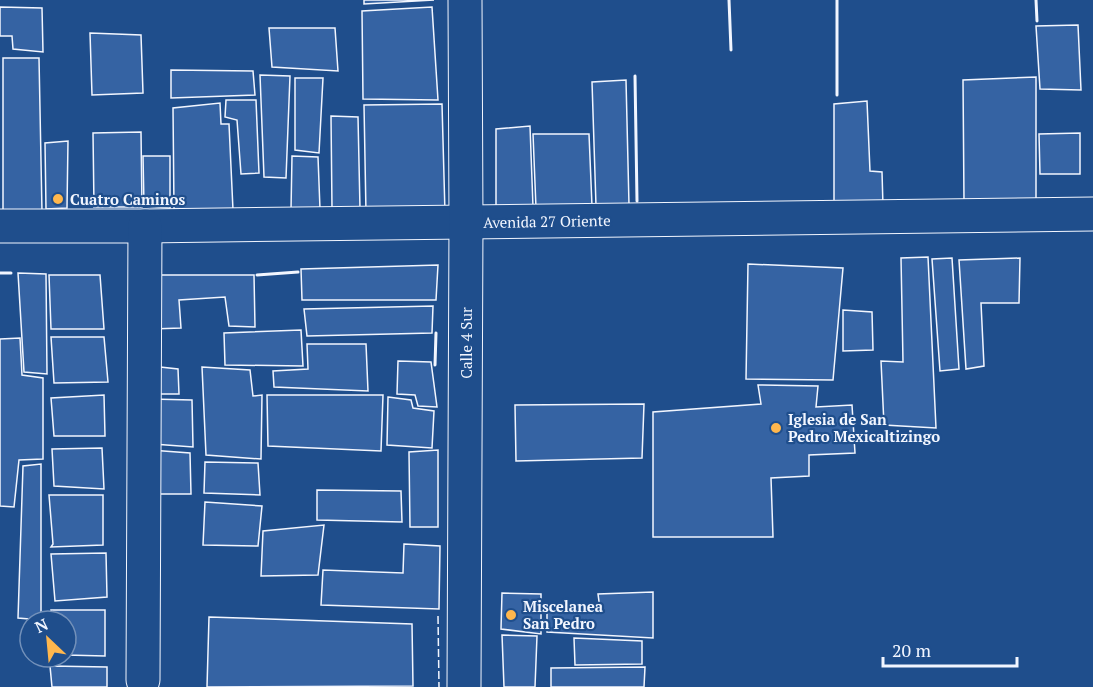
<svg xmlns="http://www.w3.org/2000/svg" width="1093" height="687" viewBox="0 0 1093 687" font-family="'PT Serif',serif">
	<rect width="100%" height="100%" fill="#1f4e8c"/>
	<g fill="#3563a3" stroke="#f2f6ff" stroke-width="1.5">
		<polygon points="364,0 434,0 364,4"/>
		<polygon points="0,7 42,8 43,52 13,49 12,36 0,36"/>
		<polygon points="432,7 438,100 363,99 362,11"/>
		<polygon points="1078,25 1081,90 1040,89 1036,26"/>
		<polygon points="269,28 335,28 338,71 272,67"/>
		<polygon points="90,33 141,35 143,93 92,95"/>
		<polygon points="3,58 39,58 42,212 3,212"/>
		<polygon points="171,70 253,71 255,95 171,98"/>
		<polygon points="260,75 290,76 286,178 264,177"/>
		<polygon points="1036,77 1036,205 964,201 963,80"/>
		<polygon points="295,78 323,78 319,153 295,150"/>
		<polygon points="626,80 629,205 596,206 592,82"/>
		<polygon points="226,100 256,100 259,173 241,174 237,120 225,117"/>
		<polygon points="867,101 870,171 882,172 883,206 834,205 834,104"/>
		<polygon points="220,103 221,124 229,124 233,210 174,209 173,108"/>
		<polygon points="442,104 445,213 366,213 364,105"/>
		<polygon points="331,116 358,117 360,209 332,209"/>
		<polygon points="530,126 533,207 496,206 496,129"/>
		<polygon points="141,132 142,207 94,207 93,133"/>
		<polygon points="1080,133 1080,174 1040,174 1039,134"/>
		<polygon points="533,134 589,134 592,206 536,208"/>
		<polygon points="68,141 67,208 46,209 45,143"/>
		<polygon points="143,156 170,156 170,208 144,206"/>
		<polygon points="292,156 318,157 320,209 291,210"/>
		<polygon points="928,257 936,428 884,425 881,361 903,362 901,258"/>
		<polygon points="952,258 959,369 940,371 932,259"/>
		<polygon points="1020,258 1019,303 981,303 984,366 966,369 959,260"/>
		<polygon points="748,264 843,268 833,380 746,379"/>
		<polygon points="438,265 436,300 302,300 301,269"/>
		<polygon points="18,273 46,274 47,374 24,372"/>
		<polygon points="49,275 100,275 104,329 51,329"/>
		<polygon points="158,275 254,275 255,327 229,326 225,297 179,300 181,328 152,329"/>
		<polygon points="433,306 432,333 307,336 304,309"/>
		<polygon points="843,310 872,312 873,350 843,351"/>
		<polygon points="301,330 303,366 225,365 224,333"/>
		<polygon points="51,337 104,337 108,382 54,383"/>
		<polygon points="20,338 22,375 43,378 43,459 19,460 14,507 0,506 0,339"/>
		<polygon points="307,344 366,344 368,391 274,387 273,371 308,369"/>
		<polygon points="398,361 431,362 437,407 418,406 415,395 397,394"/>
		<polygon points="151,366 178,369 179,394 151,394"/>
		<polygon points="202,367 250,370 253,396 262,395 261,459 206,455"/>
		<polygon points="758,385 818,386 816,407 852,405 855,453 809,455 809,476 771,478 773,537 653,537 653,412 761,404"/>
		<polygon points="104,395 105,436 54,436 51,398"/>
		<polygon points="267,395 383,395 381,451 268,446"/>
		<polygon points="388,397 411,400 413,408 434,411 432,448 387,445"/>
		<polygon points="150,399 192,400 193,447 153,444"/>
		<polygon points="644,404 642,458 516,461 515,405"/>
		<polygon points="102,448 104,489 54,486 52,449"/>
		<polygon points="150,450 190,453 191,494 153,494"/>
		<polygon points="438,450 438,527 410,527 409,452"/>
		<polygon points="205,462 258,463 260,495 204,493"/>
		<polygon points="41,464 41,620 18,618 23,466"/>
		<polygon points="317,490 401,491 402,522 317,520"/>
		<polygon points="49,495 103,495 103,545 51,547 53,544"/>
		<polygon points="205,502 262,506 258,546 203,545"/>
		<polygon points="324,525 318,575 261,576 263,531"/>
		<polygon points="404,544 440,546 439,609 321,605 323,570 403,573"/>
		<polygon points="106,553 107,597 55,601 51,554"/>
		<polygon points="653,592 653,638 547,632 547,612 600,609 598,594"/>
		<polygon points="502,593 541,594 541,634 501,629"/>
		<polygon points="51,610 105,610 105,656 66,655 66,621 52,621"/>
		<polygon points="209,617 412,624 413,686 207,687"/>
		<polygon points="502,635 537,636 535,687 504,687"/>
		<polygon points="574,638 642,641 642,664 575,665"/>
		<polygon points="50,666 107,667 107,687 52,687"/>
		<polygon points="645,667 644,687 551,687 551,668"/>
	</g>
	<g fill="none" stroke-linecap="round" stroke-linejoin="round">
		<defs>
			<g id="street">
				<polyline points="0,226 145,226 1093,214"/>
				<polyline points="143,680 145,226"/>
				<polyline points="464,687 466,222 465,0"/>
			</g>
		</defs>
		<use href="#street" stroke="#f2f6ff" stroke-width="35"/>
		<use href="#street" stroke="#1f4e8c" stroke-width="33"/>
		<polyline stroke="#f2f6ff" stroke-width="1.5" stroke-dasharray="8 3" stroke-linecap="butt" points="438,616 439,687"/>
		<g stroke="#f2f6ff" stroke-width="3">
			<polyline points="729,0 731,50"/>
			<polyline points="837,0 837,95"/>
			<polyline points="1036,0 1037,21"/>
			<polyline points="635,76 637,201"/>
			<polyline points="0,273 11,273"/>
			<polyline points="257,275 298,272"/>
			<polyline points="435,365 436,333"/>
		</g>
	</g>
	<g fill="#ffb74d" stroke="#1f4e8c" stroke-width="2">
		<circle cx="58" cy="199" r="6"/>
		<circle cx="776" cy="428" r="6"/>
		<circle cx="511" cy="615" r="6"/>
	</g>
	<g text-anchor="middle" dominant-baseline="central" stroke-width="4.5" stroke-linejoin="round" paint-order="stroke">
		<g font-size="15" font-weight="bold" fill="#f2f6ff" stroke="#1f4e8c" text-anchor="start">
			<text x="70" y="199">Cuatro Caminos</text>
			<text x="788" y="419">Iglesia de San<tspan x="788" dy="17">Pedro Mexicaltizingo</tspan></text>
			<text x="523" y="606">Miscelanea<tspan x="523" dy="17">San Pedro</tspan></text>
		</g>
		<g font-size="15" fill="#f2f6ff" stroke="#1f4e8c">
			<text transform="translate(547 221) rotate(-1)">Avenida 27 Oriente</text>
			<text transform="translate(466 343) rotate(-90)">Calle 4 Sur</text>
		</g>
	</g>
	<g transform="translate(48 639) rotate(334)"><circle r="28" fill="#1f4e8c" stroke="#7391ba" stroke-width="1.5"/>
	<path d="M0-4.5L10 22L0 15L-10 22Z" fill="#ffb74d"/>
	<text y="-9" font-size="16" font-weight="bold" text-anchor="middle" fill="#f2f6ff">N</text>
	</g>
	<path d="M883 657v9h134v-9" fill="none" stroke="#f2f6ff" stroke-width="3"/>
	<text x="892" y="657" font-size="18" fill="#f2f6ff" stroke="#1f4e8c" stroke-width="4.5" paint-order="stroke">20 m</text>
</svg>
